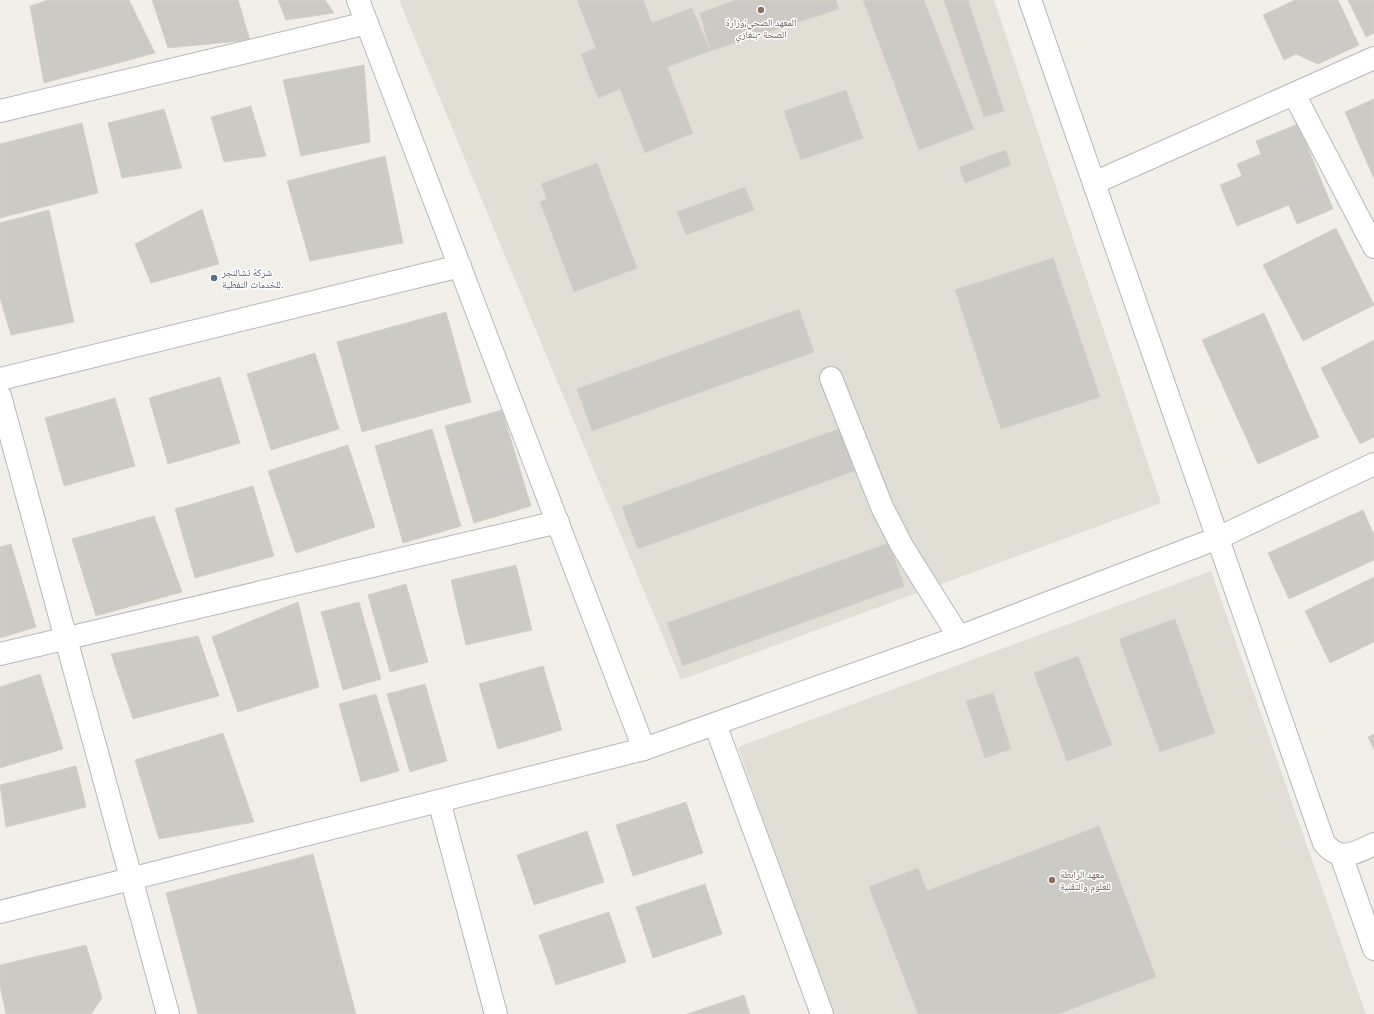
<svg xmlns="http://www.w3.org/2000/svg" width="1374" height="1014" viewBox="0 0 1374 1014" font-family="Roboto,'Noto Naskh Arabic',sans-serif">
	<rect width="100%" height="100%" fill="#f1efe8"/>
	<g fill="#e1ded6">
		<polygon points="399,0 994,0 1161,503 681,680"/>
		<polygon points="1211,571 1366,1014 830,1014 738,747"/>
	</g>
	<g fill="#cccac5" stroke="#d6d1c6">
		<polygon points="49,0 129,0 155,53 44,83 30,6"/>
		<polygon points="152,0 238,0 250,40 168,48"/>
		<polygon points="278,0 325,0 334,13 286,20"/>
		<polygon points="577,0 643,0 652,23 692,8 710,51 667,67 693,133 645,153 620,89 598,98 581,54 596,48"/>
		<polygon points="736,0 836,0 839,9 710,51 700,13"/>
		<polygon points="863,0 924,0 974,129 919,150"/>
		<polygon points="944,0 968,0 1004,111 984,117"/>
		<polygon points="1295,0 1338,0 1359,45 1318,64 1296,54 1284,60 1263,15"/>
		<polygon points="1348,0 1374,0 1374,33 1366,37"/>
		<polygon points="364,65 370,142 301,156 283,80"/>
		<polygon points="846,90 863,138 801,160 784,111"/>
		<polygon points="1374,99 1374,179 1345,112"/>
		<polygon points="251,106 266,156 224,162 211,117"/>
		<polygon points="164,109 182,168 122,178 108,123"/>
		<polygon points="82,123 98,193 0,218 0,144"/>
		<polygon points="1298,124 1333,209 1297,224 1289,205 1237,226 1220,185 1242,176 1237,164 1261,154 1256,141"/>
		<polygon points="1006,150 1011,165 965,183 959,167"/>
		<polygon points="385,156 403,243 310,261 287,181"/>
		<polygon points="597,163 637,268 574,292 540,202 547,199 541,184"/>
		<polygon points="745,187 754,210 686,235 677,212"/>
		<polygon points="202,209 219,264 151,283 135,244"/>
		<polygon points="49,210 74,322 11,335 0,298 0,223"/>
		<polygon points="1336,228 1374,305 1303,341 1263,265"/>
		<polygon points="1053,258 1100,397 1001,429 955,290"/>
		<polygon points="799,309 814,352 592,431 577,389"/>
		<polygon points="446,312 471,402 362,432 337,342"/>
		<polygon points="1264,313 1319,437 1258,464 1202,340"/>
		<polygon points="1374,340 1374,437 1360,444 1321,368"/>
		<polygon points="315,353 339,429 271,450 247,374"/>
		<polygon points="220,377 240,443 168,464 149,398"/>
		<polygon points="115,398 135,466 64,486 45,418"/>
		<polygon points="502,410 531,506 474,523 445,426"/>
		<polygon points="844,427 860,469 638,549 622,507"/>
		<polygon points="432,429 461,526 403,543 375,446"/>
		<polygon points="348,445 375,527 296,553 268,471"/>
		<polygon points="253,486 274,556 195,578 175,509"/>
		<polygon points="1363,510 1374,535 1374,560 1289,599 1268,553"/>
		<polygon points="154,516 182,592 96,616 72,539"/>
		<polygon points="889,543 904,586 683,666 667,623"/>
		<polygon points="11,544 36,627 0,638 0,547"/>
		<polygon points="516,565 532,630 466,645 451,580"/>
		<polygon points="1374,577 1374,642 1330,663 1305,611"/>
		<polygon points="406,584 428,662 390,672 368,595"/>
		<polygon points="298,602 319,687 238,712 212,637"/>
		<polygon points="359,602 381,679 343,690 321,612"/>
		<polygon points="1175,619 1215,733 1160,752 1119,639"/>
		<polygon points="198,636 219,696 133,719 111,654"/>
		<polygon points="1078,656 1112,745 1067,761 1034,673"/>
		<polygon points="543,666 562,730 498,749 479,684"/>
		<polygon points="40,674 63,749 0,768 0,687"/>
		<polygon points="425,684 447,761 410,772 387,694"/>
		<polygon points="993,693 1011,749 985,758 966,701"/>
		<polygon points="376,694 399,771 361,782 339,704"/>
		<polygon points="223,733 254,822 159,839 135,760"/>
		<polygon points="1374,734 1374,750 1368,737"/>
		<polygon points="76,766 86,807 6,827 0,785"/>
		<polygon points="686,802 703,853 633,876 616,825"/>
		<polygon points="1099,826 1156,977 1058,1014 918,1014 869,887 918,868 927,891"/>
		<polygon points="587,831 604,882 534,905 517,855"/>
		<polygon points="313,854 356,1014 198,1014 166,893"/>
		<polygon points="705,884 722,934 653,958 636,907"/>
		<polygon points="609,912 626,962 556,985 539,935"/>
		<polygon points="86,945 102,998 91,1014 6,1014 0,986 0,965"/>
		<polygon points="744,995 750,1014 687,1014"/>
	</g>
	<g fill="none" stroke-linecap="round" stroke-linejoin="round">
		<defs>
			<g id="minor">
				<polyline points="358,0 644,749"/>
				<path d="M1030,0L1324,843C1341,863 1355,853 1374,844"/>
				<polyline points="1294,94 1374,247"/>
				<polyline points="0,111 367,23"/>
				<polyline points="1094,183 1374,58"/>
				<polyline points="831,378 882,507 902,546 959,637"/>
				<polyline points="0,379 460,266"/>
				<polyline points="0,396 168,1014"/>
				<polyline points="0,654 558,522"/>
				<polyline points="715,724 822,1014"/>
				<polyline points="439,801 496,1014"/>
				<polyline points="1341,855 1374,949"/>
				<polyline points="0,912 644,749 959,637 1218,538 1374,464"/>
			</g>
		</defs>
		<use href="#minor" stroke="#b5b8bc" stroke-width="24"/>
		<use href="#minor" stroke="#fff" stroke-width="22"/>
	</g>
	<g fill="#8d6e63" stroke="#fff" stroke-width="1.5">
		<circle cx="761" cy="10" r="4"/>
		<circle cx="1052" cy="880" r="4"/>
	</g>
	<circle fill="#5c6f8a" stroke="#fff" stroke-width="1.5" cx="214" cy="278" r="4"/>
	<g text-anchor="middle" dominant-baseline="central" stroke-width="3" stroke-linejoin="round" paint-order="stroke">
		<g font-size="10" fill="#785e54" stroke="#fff">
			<text x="761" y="22">المعهد الصحي;وزارة<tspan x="761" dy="12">الصحة -بنغازي</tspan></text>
			<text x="1060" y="874" text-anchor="start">معهد الرابطة<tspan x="1060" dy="12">للعلوم والتقنية</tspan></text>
		</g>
		<g font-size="10" fill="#4e5e75" stroke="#fff" text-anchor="start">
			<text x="222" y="272">شركة تشالنجر<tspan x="222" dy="12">للخدمات النفطية.</tspan></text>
		</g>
	</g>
</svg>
